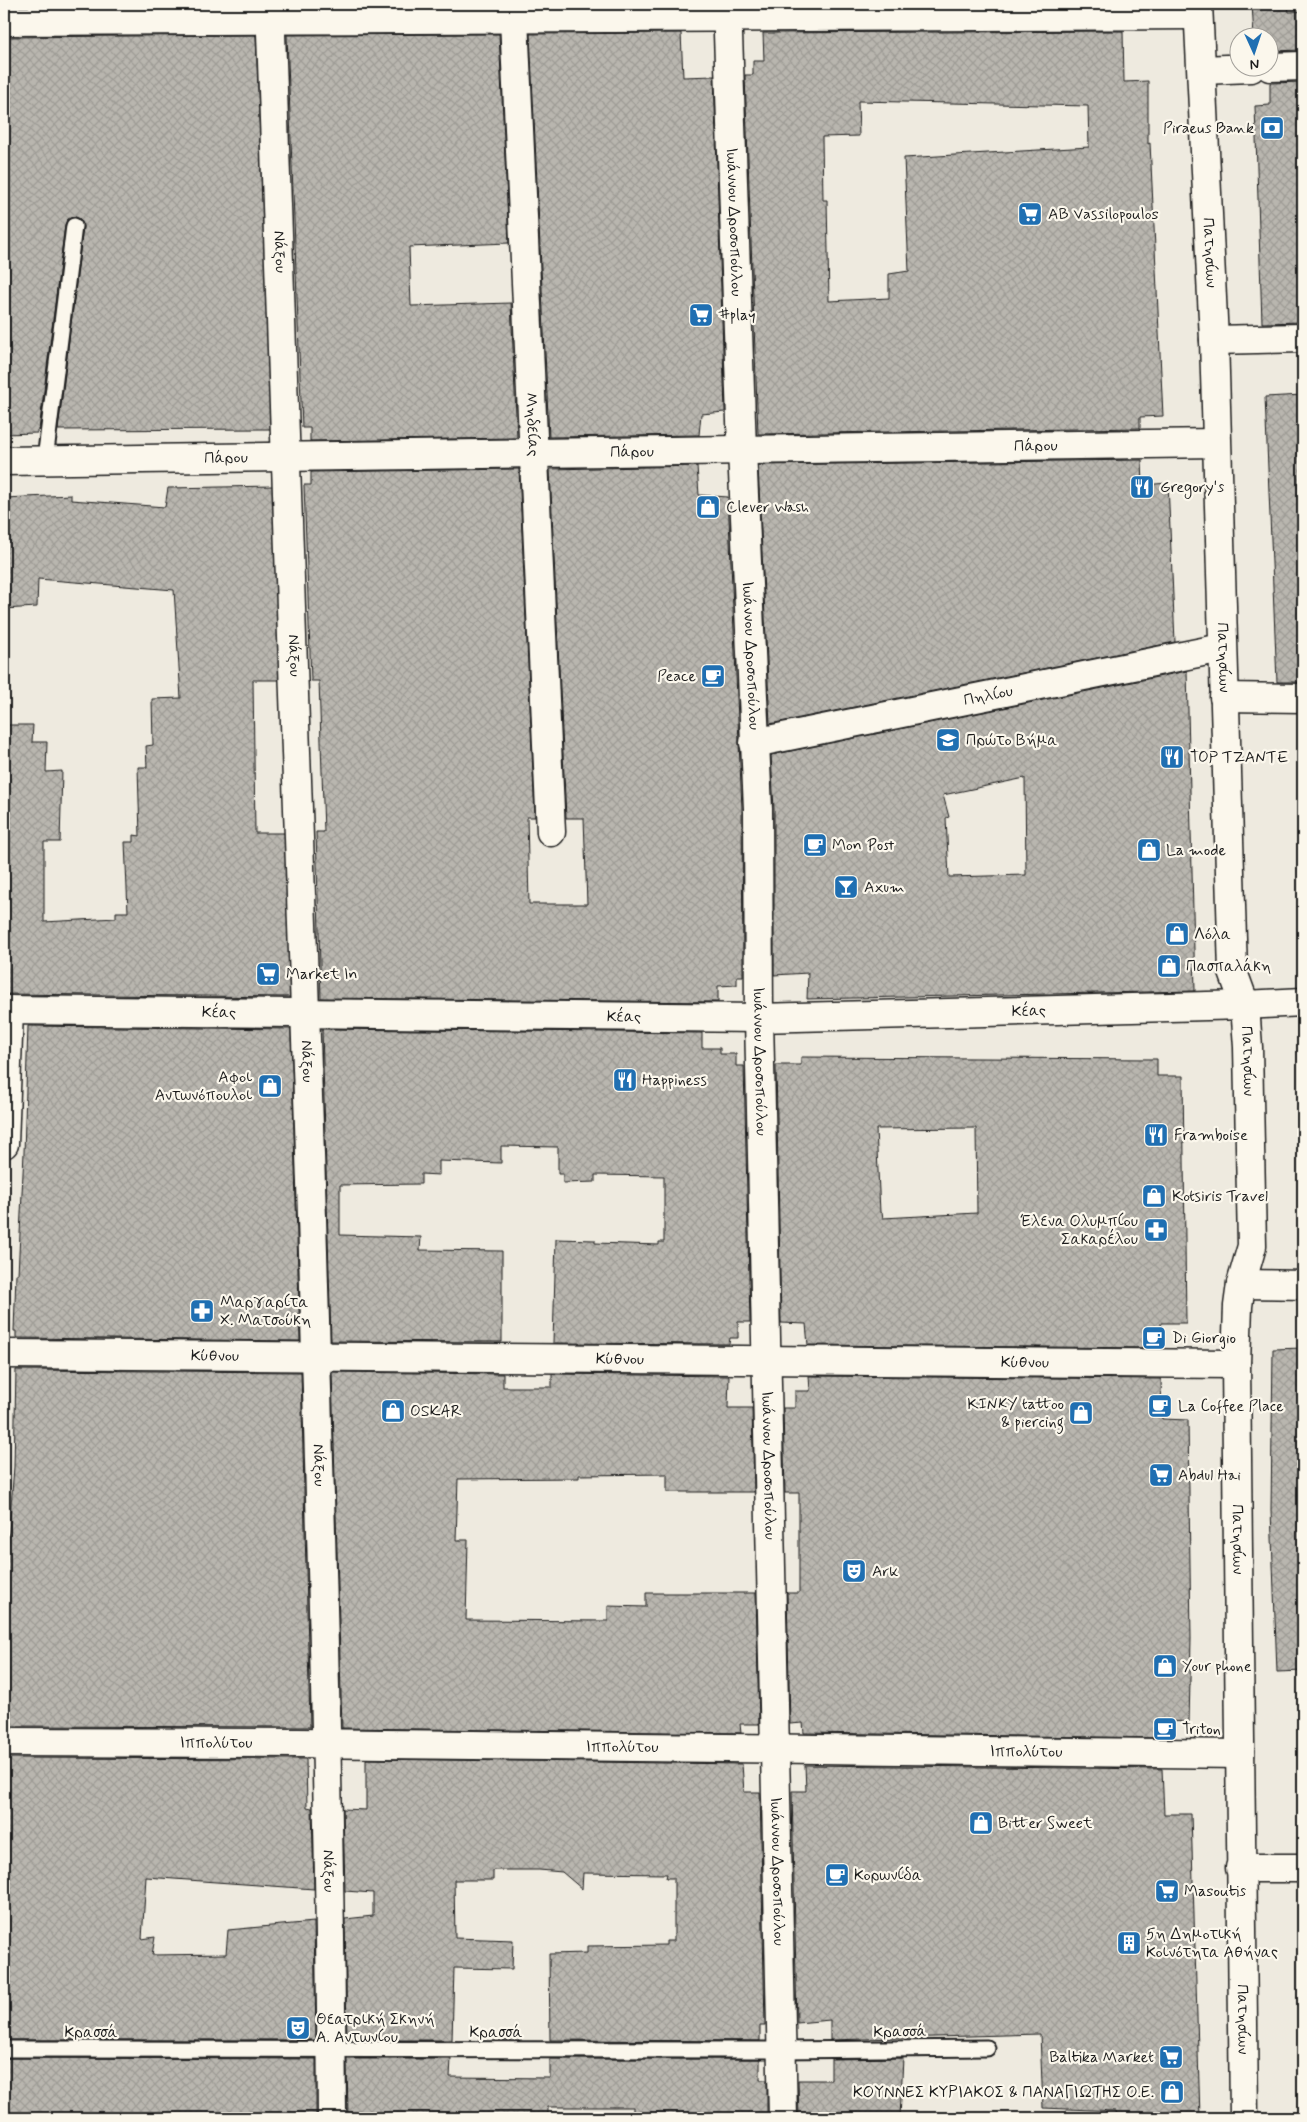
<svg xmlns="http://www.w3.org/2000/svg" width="1307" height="2122" viewBox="0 0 1307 2122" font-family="Mynerve,sans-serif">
	<defs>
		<pattern id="building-cross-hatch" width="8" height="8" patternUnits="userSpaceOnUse" patternTransform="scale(1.25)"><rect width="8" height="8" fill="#b9b6af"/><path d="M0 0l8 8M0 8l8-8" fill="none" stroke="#9e9c96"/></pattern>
	</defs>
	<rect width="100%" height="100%" fill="#eeeadf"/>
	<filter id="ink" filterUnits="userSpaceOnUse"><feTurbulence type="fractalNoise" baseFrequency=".02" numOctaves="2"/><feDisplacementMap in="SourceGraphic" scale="10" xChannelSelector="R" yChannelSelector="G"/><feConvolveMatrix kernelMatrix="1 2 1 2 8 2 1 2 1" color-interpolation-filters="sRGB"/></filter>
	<g filter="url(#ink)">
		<g fill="url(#building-cross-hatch)" stroke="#1c1c1c" fill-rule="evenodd">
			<polygon points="4,4 255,4 4,5"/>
			<polygon points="1252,4 1288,4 1289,12 1303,11 1303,50 1270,51 1270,38 1254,38"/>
			<path d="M1123,31L1124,82L1148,81V144L1150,143L1163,416L1140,417V428L758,434L745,75H753V61H764L763,33ZM858,101L1088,106L1089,147L904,158L909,271L889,274V298L829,301L827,200H823L822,137L859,136Z"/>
			<polygon points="681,33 683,77 714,76 725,412 701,414 699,435 549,437 530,34"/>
			<polygon points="499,34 509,243 409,247 411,306 511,303 517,438 310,441 310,428 302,428 287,35"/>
			<polygon points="256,35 271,429 58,430 83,227 80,219 75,217 67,220 65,225 39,430 37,430 37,433 4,434 4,37"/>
			<polygon points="1270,83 1303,82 1303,322 1262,323 1255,106 1270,105"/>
			<polygon points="1303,395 1303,682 1277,682 1265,397"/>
			<polygon points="1142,460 1143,485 1168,483 1175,642 770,724 758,465"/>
			<polygon points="697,466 699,495 728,497 742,809 743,976 737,976 737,985 718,986 718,1002 321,998 316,832 324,832 323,803 319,681 311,681 304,485 311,485 311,472 519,469 535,817 527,817 529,904 587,904 584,818 566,818 550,469"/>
			<polygon points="273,486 280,680 253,680 255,833 285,833 290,997 4,994 4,725 33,725 32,742 47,742 46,772 62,771 60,842 44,842 44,922 116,918 116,912 128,912 125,842 134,842 134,835 140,836 138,767 147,767 146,746 153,745 152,699 181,698 174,590 38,579 37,607 4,609 4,498 71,495 71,500 165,507 168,488"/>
			<path d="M1187,671L1195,991L807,999L808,973L774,975V809L771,755ZM1025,778L1026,875L949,877L946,818L949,817L943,795Z"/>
			<polygon points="28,1026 291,1029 300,1341 16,1338 16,1331 14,1331 16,1274 18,1274 24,1153"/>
			<polygon points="322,1029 702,1033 702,1048 720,1048 720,1054 736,1054 736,1066 744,1066 750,1322 738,1322 738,1338 730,1338 729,1344 553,1343 556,1239 595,1240 595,1243 659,1245 659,1242 664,1242 664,1176 595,1175 595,1182 563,1183 563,1174 558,1174 558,1147 501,1146 501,1163 439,1161 439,1175 421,1174 421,1184 340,1185 340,1235 421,1237 420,1250 502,1251 502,1342 331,1341"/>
			<path d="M801,1057L1157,1059V1076H1183L1186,1323H1161L1163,1343H1161V1348L808,1345L806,1324L781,1323L776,1065H801ZM976,1128L977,1213L883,1218L882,1212H880L876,1129Z"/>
			<polygon points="1303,1348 1303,1671 1277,1672 1271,1510 1273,1349"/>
			<polygon points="16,1370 301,1372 310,1727 4,1726 4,1570 6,1570 14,1467"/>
			<polygon points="332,1372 503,1374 503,1387 552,1387 552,1374 729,1376 728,1408 752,1408 754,1492 667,1492 667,1474 579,1475 579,1478 458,1479 456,1540 468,1540 466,1620 608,1621 608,1606 646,1607 646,1593 756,1593 759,1724 740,1724 741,1733 342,1728"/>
			<polygon points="809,1376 1161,1379 1162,1419 1188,1420 1191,1639 1189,1722 1167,1721 1167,1738 804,1733 803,1723 790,1724 787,1593 799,1593 799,1493 785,1493 783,1408 795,1408 795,1391 810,1391"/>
			<polygon points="4,1758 306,1759 307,1807 312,1808 314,1889 146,1877 142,1939 155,1937 152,1955 226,1954 228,1930 314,1922 316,2040 4,2040"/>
			<polygon points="366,1759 742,1764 744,1792 760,1792 765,2026 760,2026 760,2041 550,2040 549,1954 587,1953 587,1946 666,1945 666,1941 674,1941 674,1878 666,1878 667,1874 583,1873 582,1889 562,1872 539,1870 493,1870 493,1880 454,1880 455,1938 513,1940 512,1969 454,1968 452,2040 347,2040 345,1919 373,1916 373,1893 345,1891 343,1809 366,1810"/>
			<polygon points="805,1765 1162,1769 1164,1814 1191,1814 1200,2118 1117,2118 1116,2111 1043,2108 1040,2034 830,2040 830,2020 797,2023 792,1791 806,1791"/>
			<polygon points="4,2058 316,2059 316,2118 4,2118"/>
			<polygon points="903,2058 900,2118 799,2118 798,2080 831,2080 831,2059"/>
			<polygon points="347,2059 451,2059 450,2077 550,2078 550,2059 760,2059 760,2080 767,2080 767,2118 633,2118 633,2107 548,2107 548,2118 348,2118"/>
		</g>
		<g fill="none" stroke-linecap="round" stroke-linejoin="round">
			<defs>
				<g id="lane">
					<polyline points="45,460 74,226"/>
					<polyline points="4,2049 781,2050 987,2048"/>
				</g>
				<g id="street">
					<path id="s1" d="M270,4C287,397 299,790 311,1183C320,1495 330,1806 332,2118"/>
					<path id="s2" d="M514,19L551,832"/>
					<polyline points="4,21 1198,15"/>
					<polyline points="1270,67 1303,66"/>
					<polyline points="1202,70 1251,68"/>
					<polyline points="1214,340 1303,338"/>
					<path id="s3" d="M4,461L1216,443"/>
					<polyline points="1224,697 1303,698"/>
					<path id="s4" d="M754,743L1222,648"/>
					<polyline points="1245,1005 1303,1002"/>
					<polyline points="4,1144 9,1010"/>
					<polyline points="1241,1284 1303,1285"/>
					<path id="s5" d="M4,1742L298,1743L1240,1754"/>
					<polyline points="1240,1868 1303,1868"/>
				</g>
				<g id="secondary">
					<path id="s6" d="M727,4L742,450L758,809L759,1018L783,2118"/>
					<path id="s7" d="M4,1010L759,1018L1245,1005"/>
					<path id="s8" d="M4,1354L1236,1364"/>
				</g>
				<g id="primary">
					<path id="s9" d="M1198,4L1214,340L1233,972L1245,1005L1248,1047L1252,1246L1241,1284L1238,1306L1236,1364L1244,2118"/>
				</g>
			</defs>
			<use href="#lane" stroke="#1c1c1c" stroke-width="19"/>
			<use href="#street" stroke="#1c1c1c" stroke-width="31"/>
			<use href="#secondary" stroke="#1c1c1c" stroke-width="31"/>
			<use href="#primary" stroke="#1c1c1c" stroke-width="31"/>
			<use href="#lane" stroke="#fbf7ec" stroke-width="15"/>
			<use href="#street" stroke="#fbf7ec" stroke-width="28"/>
			<use href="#secondary" stroke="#fbf7ec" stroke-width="28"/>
			<use href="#primary" stroke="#fbf7ec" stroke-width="28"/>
		</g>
	</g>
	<defs>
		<symbol id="bank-square" viewBox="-11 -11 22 22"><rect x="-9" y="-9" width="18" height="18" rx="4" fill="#1f6fb2" stroke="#fbf7ec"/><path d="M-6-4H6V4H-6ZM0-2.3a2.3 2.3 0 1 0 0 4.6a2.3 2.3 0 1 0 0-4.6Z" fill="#fff"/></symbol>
		<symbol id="supermarket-square" viewBox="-11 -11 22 22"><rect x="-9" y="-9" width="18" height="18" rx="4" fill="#1f6fb2" stroke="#fbf7ec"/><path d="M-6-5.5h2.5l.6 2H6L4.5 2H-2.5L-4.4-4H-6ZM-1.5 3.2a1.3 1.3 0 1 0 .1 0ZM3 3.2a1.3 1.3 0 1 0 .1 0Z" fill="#fff"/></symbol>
		<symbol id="restaurant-square" viewBox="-11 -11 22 22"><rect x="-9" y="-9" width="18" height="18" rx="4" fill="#1f6fb2" stroke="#fbf7ec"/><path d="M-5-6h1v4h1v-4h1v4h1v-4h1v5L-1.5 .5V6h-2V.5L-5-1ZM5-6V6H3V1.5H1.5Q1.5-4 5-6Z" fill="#fff"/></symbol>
		<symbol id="shop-square" viewBox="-11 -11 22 22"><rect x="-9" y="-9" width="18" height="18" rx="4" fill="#1f6fb2" stroke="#fbf7ec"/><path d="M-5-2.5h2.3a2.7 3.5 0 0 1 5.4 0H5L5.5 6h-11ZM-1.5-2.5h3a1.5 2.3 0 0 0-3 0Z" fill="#fff"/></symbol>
		<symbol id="cafe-square" viewBox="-11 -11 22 22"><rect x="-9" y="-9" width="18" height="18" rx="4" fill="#1f6fb2" stroke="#fbf7ec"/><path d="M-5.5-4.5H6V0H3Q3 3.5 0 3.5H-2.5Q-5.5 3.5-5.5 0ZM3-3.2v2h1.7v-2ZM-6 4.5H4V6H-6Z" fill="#fff"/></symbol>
		<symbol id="school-square" viewBox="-11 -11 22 22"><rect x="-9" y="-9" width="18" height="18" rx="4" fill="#1f6fb2" stroke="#fbf7ec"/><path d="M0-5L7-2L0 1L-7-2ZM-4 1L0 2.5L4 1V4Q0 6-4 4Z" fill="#fff"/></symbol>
		<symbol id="bar-square" viewBox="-11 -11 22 22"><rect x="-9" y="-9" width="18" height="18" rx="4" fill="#1f6fb2" stroke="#fbf7ec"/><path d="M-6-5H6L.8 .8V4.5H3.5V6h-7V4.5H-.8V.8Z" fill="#fff"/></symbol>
		<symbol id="pharmacy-square" viewBox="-11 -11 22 22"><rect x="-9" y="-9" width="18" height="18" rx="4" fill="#1f6fb2" stroke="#fbf7ec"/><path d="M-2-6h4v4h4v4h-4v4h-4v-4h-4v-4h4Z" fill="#fff"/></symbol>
		<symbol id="theatre-square" viewBox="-11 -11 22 22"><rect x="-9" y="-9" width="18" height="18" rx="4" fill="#1f6fb2" stroke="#fbf7ec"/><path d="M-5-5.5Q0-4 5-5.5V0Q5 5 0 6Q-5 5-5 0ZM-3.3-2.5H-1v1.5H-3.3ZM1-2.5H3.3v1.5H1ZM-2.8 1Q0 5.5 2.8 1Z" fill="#fff"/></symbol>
		<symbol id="building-square" viewBox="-11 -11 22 22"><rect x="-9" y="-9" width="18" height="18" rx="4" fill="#1f6fb2" stroke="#fbf7ec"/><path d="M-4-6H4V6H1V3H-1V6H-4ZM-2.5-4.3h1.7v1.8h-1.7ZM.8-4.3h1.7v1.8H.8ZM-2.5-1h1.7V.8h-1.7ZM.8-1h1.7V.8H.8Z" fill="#fff"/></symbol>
	</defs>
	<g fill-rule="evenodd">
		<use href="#bank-square" x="1258" y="114" width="28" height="28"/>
		<use href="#supermarket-square" x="1016" y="200" width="28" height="28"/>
		<use href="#supermarket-square" x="687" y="301" width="28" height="28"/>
		<use href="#restaurant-square" x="1128" y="473" width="28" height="28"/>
		<use href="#shop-square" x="694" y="493" width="28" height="28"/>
		<use href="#cafe-square" x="699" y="662" width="28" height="28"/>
		<use href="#school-square" x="934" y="726" width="28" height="28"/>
		<use href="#restaurant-square" x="1158" y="743" width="28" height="28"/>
		<use href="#cafe-square" x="801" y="831" width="28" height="28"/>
		<use href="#shop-square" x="1135" y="836" width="28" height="28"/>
		<use href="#bar-square" x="832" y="873" width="28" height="28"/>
		<use href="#shop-square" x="1163" y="920" width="28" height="28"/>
		<use href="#shop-square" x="1155" y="952" width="28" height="28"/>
		<use href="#supermarket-square" x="254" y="960" width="28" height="28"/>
		<use href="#restaurant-square" x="611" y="1066" width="28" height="28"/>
		<use href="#shop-square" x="256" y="1072" width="28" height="28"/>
		<use href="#restaurant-square" x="1142" y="1121" width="28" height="28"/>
		<use href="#shop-square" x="1140" y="1182" width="28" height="28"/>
		<use href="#pharmacy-square" x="1142" y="1216" width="28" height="28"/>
		<use href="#pharmacy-square" x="188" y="1297" width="28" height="28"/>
		<use href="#cafe-square" x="1140" y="1324" width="28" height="28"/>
		<use href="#cafe-square" x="1146" y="1392" width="28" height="28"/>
		<use href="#shop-square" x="379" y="1397" width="28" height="28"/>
		<use href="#shop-square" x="1067" y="1399" width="28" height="28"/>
		<use href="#supermarket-square" x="1147" y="1461" width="28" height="28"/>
		<use href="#theatre-square" x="840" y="1557" width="28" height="28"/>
		<use href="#shop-square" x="1151" y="1652" width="28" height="28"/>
		<use href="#cafe-square" x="1151" y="1715" width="28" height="28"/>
		<use href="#shop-square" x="967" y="1809" width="28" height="28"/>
		<use href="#cafe-square" x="823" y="1861" width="28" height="28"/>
		<use href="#supermarket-square" x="1153" y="1877" width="28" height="28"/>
		<use href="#building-square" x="1115" y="1929" width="28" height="28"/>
		<use href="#theatre-square" x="284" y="2014" width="28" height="28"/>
		<use href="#supermarket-square" x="1157" y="2043" width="28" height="28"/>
		<use href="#shop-square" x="1158" y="2078" width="28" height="28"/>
	</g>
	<g text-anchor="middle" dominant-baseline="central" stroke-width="4.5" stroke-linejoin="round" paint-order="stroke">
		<g font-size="16" fill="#1c1c1c" stroke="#fbf7ec" text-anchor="start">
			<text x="1254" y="128" text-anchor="end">Piraeus Bank</text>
			<text x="1048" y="214">AB Vassilopoulos</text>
			<text x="718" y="315">#play</text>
			<text x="1160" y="487">Gregory's</text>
			<text x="726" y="507">Clever Wash</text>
			<text x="696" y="676" text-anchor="end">Peace</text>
			<text x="966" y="740">Πρώτο Βήμα</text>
			<text x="1190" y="757">TOP TZANTE</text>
			<text x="832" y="845">Mon Post</text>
			<text x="1166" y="850">La mode</text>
			<text x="864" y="887">Axum</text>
			<text x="1194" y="934">Λόλα</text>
			<text x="1186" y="966">Πασπαλάκη</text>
			<text x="286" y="974">Market In</text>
			<text x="252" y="1077" text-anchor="end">Αφοι<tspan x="252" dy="18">Αντωνόπουλοι</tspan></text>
			<text x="642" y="1080">Happiness</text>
			<text x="1174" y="1135">Framboise</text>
			<text x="1172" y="1196">Kotsiris Travel</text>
			<text x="1138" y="1221" text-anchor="end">Έλενα Ολυμπίου<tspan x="1138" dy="18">Σακαρέλου</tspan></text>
			<text x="220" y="1302">Μαργαρίτα<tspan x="220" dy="18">Χ. Ματσούκη</tspan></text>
			<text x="1172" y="1338">Di Giorgio</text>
			<text x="1064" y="1404" text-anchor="end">KINKY tattoo<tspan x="1064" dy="18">&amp; piercing</tspan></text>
			<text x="1178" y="1406">La Coffee Place</text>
			<text x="410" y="1411">OSKAR</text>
			<text x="1178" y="1475">Abdul Hai</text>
			<text x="872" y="1571">Ark</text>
			<text x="1182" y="1666">Your phone</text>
			<text x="1182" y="1729">Triton</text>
			<text x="998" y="1823">Bitter Sweet</text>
			<text x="854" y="1875">Κορωνίδα</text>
			<text x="1184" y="1891">Masoutis</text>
			<text x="1146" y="1934">5η Δημοτική<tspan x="1146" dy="18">Κοινότητα Αθήνας</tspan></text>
			<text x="316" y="2019">Θεατρική Σκηνή<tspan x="316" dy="18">Α. Αντωνίου</tspan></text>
			<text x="1154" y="2057" text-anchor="end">Baltika Market</text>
			<text x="1154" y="2092" text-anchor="end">ΚΟΥΝΝΕΣ ΚΥΡΙΑΚΟΣ &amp; ΠΑΝΑΓΙΩΤΗΣ Ο.Ε.</text>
		</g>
		<g font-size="16" fill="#1c1c1c" stroke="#fbf7ec">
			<text stroke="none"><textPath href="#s6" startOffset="218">Ιωάννου Δροσοπούλου</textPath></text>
			<text stroke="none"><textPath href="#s1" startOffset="248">Νάξου</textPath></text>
			<text stroke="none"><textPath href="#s9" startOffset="249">Πατησίων</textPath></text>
			<text stroke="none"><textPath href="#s2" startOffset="406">Μηδείας</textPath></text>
			<text stroke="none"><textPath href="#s3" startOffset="1032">Πάρου</textPath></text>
			<text stroke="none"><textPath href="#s3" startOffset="628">Πάρου</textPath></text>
			<text stroke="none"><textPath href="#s3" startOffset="222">Πάρου</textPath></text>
			<text stroke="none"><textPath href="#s1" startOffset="652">Νάξου</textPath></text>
			<text stroke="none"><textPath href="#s6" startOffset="652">Ιωάννου Δροσοπούλου</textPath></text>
			<text stroke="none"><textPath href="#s9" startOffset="654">Πατησίων</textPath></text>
			<text stroke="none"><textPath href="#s4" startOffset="239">Πηλίου</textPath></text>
			<text stroke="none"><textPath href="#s7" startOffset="1025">Κέας</textPath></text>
			<text stroke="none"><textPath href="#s7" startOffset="215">Κέας</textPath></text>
			<text stroke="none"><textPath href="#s7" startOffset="620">Κέας</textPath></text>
			<text stroke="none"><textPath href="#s1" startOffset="1058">Νάξου</textPath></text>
			<text stroke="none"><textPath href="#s6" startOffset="1058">Ιωάννου Δροσοπούλου</textPath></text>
			<text stroke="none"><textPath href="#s9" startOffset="1060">Πατησίων</textPath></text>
			<text stroke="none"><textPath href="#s8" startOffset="211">Κύθνου</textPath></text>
			<text stroke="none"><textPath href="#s8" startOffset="616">Κύθνου</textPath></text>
			<text stroke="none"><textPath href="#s8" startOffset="1021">Κύθνου</textPath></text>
			<text stroke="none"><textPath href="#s1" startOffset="1462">Νάξου</textPath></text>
			<text stroke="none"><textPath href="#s6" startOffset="1462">Ιωάννου Δροσοπούλου</textPath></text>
			<text stroke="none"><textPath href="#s9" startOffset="1540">Πατησίων</textPath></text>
			<text stroke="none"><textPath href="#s5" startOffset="212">Ιππολύτου</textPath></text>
			<text stroke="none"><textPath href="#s5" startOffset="618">Ιππολύτου</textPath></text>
			<text stroke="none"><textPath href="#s5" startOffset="1022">Ιππολύτου</textPath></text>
			<text stroke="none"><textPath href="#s1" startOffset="1868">Νάξου</textPath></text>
			<text stroke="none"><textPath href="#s6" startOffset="1868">Ιωάννου Δροσοπούλου</textPath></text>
			<text stroke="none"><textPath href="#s9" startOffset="2020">Πατησίων</textPath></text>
			<text x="91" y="2032">Κρασσά</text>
			<text x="496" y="2032">Κρασσά</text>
			<text transform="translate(900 2032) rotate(-1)">Κρασσά</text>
		</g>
	</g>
	<rect width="1307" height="2122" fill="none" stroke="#fbf7ec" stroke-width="20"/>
	<rect x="10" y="10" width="1287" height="2102" fill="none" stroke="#1c1c1c" stroke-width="2" filter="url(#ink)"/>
	<g transform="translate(1254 52) rotate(177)"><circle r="24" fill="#fbf7ec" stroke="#a29f99"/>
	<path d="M0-4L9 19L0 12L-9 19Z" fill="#1f6fb2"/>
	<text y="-8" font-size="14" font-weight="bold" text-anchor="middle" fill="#1c1c1c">N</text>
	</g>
</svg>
